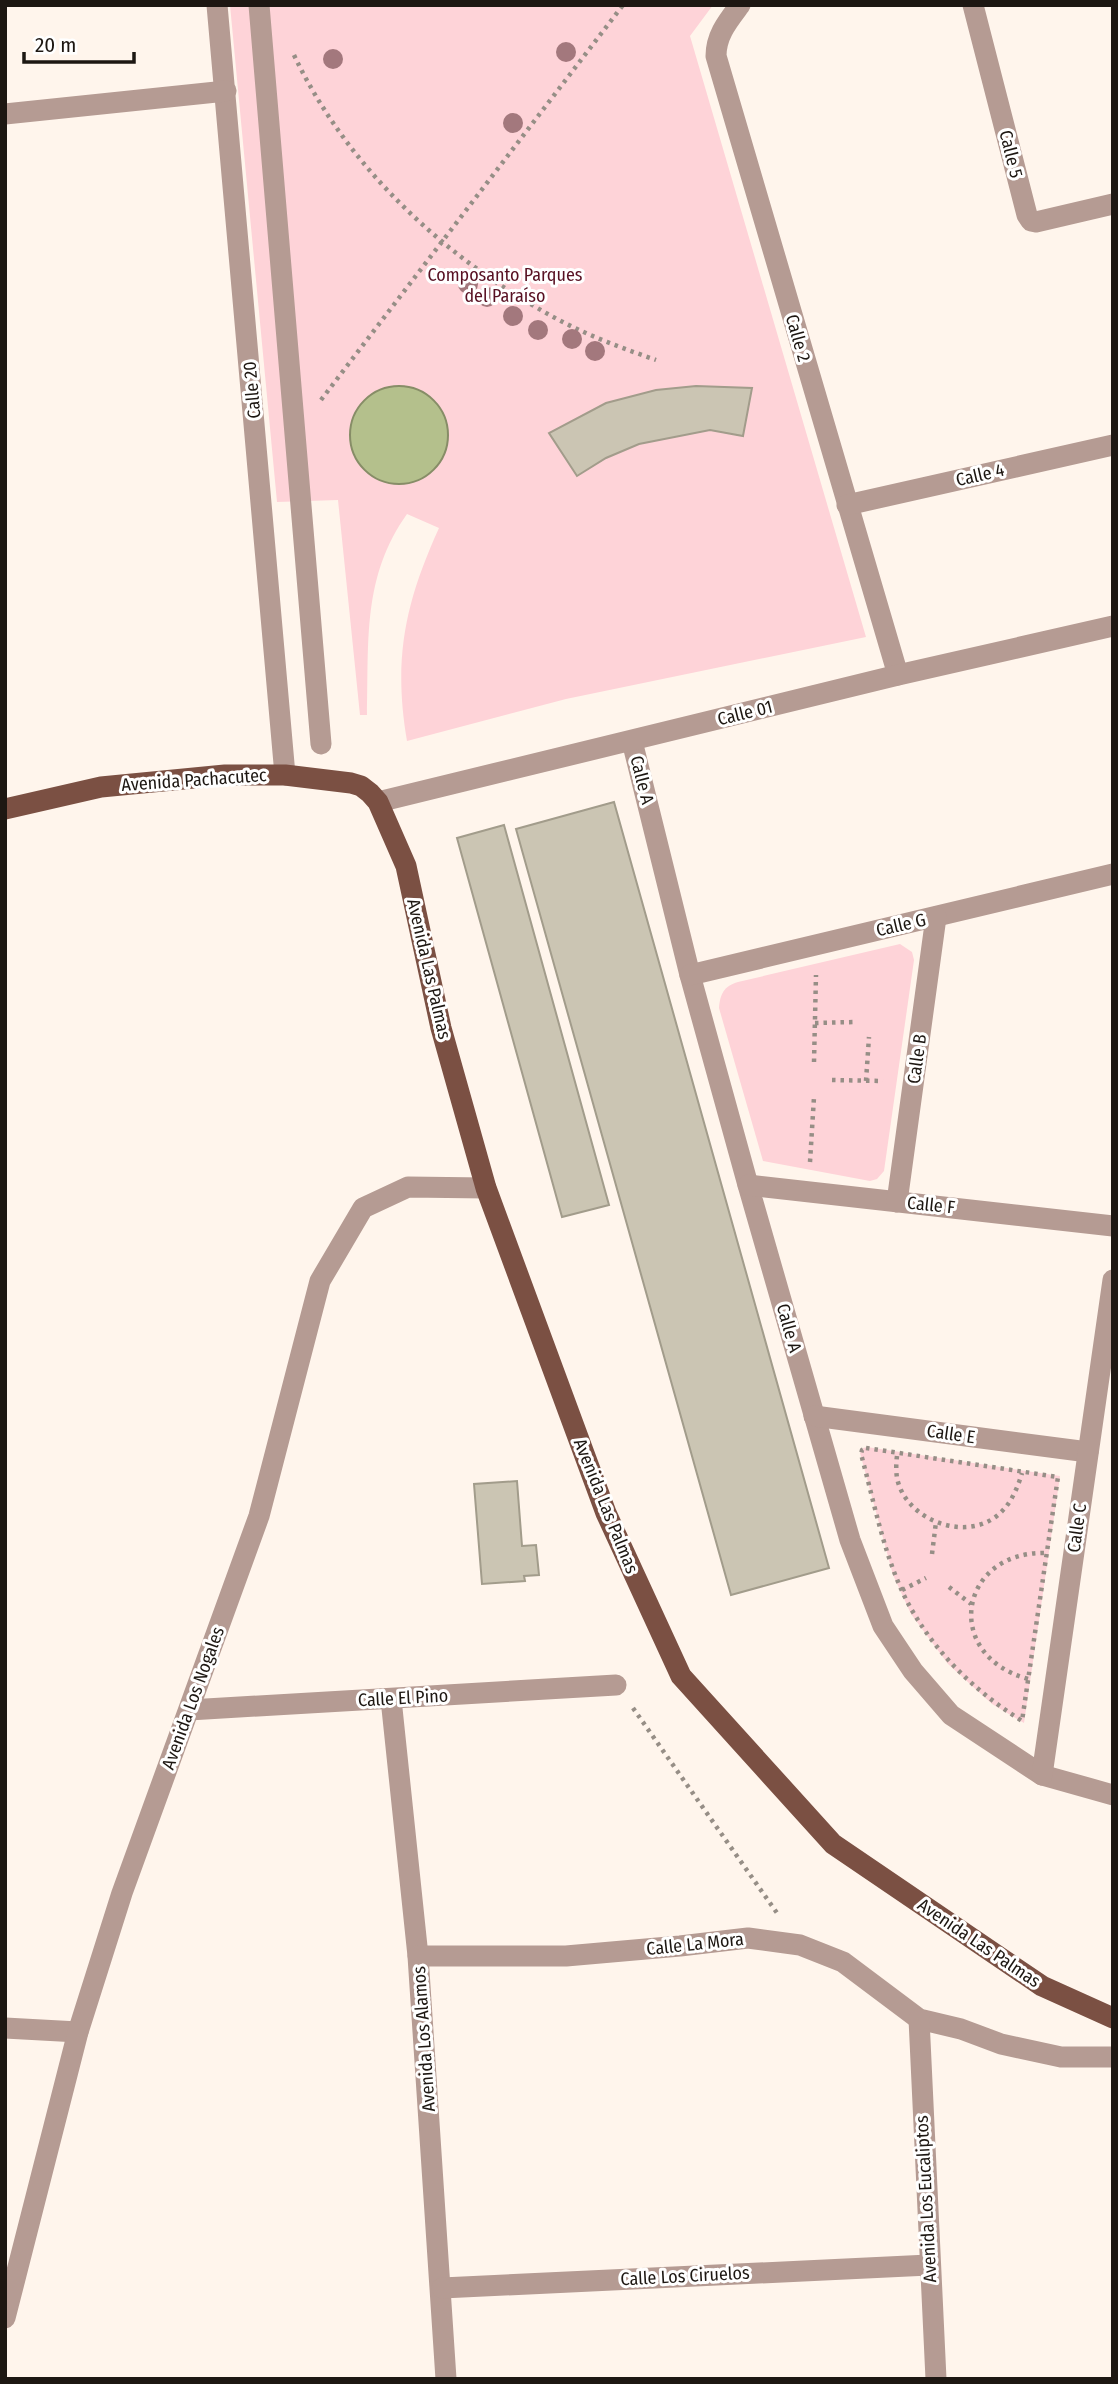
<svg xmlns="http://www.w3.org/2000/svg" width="1118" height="2384" viewBox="0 0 1118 2384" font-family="'Fira Sans Condensed',sans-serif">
	<rect width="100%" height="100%" fill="#fff5ec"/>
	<g fill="#fed3d8">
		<path d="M230,5H713L690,36L866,637L566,699L407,741C393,659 405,603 439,528L407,514C362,577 369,642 367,715H360L338,500L277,502Z"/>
		<path d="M900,944L912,952L914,960L884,1171L877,1179L870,1181L763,1161L719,1008C720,994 724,986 738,982Z"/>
		<polygon points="867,1447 1060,1476 1024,1723 992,1704 948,1664 911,1614 893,1575 860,1453 863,1448"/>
	</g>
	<circle fill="#b4c08c" stroke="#878d67" stroke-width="2" cx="399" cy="435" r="49"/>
	<g fill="#cbc5b3" stroke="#a29c8b" stroke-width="2">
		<polygon points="696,386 752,388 743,436 710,430 639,444 606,458 577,476 549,433 606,403 656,390"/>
		<polygon points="614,802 829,1568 731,1595 516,829"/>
		<polygon points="504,825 609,1205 562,1217 457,838"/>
		<polygon points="517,1481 522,1546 536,1545 539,1575 524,1576 525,1581 482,1584 474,1484"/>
	</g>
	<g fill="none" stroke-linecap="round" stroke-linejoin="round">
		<g stroke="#968e86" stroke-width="4.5" stroke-dasharray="3.5 5" stroke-linecap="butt">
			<path d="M294,55C348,169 447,260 557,319C589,336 622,348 656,360"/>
			<polyline points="321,400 623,5"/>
			<polyline points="815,1023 854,1022"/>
			<polyline points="814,1062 816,975"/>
			<polyline points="832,1080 883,1081"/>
			<polyline points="866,1081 869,1037"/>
			<polyline points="810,1162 814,1097"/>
			<path d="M866,1448L1058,1477L1022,1721C978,1693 940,1658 913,1612C886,1567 875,1505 861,1454L862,1450Z"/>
			<path d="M897,1456C896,1463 896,1471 897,1478C905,1518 960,1541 994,1518C1009,1508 1017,1490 1022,1473"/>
			<polyline points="932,1554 936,1522"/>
			<polyline points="949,1587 971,1604"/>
			<polyline points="902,1590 926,1578"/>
			<path d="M1028,1679C941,1655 959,1550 1047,1553"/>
			<polyline points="633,1708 777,1913"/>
		</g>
		<g stroke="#b59b93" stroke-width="21">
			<polyline points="217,5 285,775"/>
			<polyline points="259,5 321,744"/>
			<path d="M740,5C728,21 716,35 716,56L898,675"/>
			<polyline points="973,5 1027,215 1031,221 1036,222 1113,204"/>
			<polyline points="5,114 226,91"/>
			<polyline points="847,505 1113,445"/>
			<polyline points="632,741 690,975 748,1185 850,1540 883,1626 913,1671 951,1715 1042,1775 1113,1795"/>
			<polyline points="378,802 898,675 1113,626"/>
			<polyline points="690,975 1113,874"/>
			<polyline points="748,1185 1113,1226"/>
			<polyline points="897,1202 936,917"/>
			<polyline points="814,1416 1088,1452"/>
			<polyline points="391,1699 418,1956 446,2379"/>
			<polyline points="189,1710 616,1685"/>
			<polyline points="1042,1775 1113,1280"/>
			<polyline points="418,1956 566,1956 680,1946 748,1938 800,1945 843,1962 919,2019 961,2029 1001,2044 1061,2057 1113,2057"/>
			<polyline points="919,2019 936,2379"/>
			<polyline points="5,2028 78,2032"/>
			<polyline points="442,2288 929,2265"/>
			<polyline points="5,2318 78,2032 122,1893 259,1516 320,1281 363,1208 408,1187 486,1188"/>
		</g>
		<polyline stroke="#7b5043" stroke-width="21" points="5,809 101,787 225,775 285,775 351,783 361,786 370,793 378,802 406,866 441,1028 486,1188 606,1513 681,1676 833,1844 1042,1986 1113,2018"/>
	</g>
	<g fill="#a3787d">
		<circle cx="566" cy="52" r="10"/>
		<circle cx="333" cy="59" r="10"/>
		<circle cx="513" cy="123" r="10"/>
		<circle cx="468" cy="284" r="10"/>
		<circle cx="487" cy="297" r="10"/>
		<circle cx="513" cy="316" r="10"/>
		<circle cx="538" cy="330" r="10"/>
		<circle cx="572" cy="339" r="10"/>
		<circle cx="595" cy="351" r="10"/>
	</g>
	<g text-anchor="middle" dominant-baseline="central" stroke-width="6" stroke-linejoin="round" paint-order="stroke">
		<g font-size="18" fill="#1d1712" stroke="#fff">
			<text transform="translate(1011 154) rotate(76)">Calle 5</text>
			<text transform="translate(798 338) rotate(74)">Calle 2</text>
			<text transform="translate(252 390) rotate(-95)">Calle 20</text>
			<text transform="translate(980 475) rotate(-13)">Calle 4</text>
			<text transform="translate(745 713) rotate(-14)">Calle 01</text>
			<text transform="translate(194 780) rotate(-4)">Avenida Pachacutec</text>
			<text transform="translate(642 780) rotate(76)">Calle A</text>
			<text transform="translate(901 925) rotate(-13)">Calle G</text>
			<text transform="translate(429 969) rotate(77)">Avenida Las Palmas</text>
			<text transform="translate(917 1059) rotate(-82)">Calle B</text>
			<text transform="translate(931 1205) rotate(6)">Calle F</text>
			<text transform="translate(789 1328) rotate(74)">Calle A</text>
			<text transform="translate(951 1434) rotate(8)">Calle E</text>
			<text transform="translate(606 1506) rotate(68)">Avenida Las Palmas</text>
			<text transform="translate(1077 1528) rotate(-82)">Calle C</text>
			<text transform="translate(193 1698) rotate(-70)">Avenida Los Nogales</text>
			<text transform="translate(403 1698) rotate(-3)">Calle El Pino</text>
			<text transform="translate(979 1943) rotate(34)">Avenida Las Palmas</text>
			<text transform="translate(695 1944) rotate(-6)">Calle La Mora</text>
			<text transform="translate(424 2039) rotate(-94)">Avenida Los Alamos</text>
			<text transform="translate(926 2199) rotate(-93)">Avenida Los Eucaliptos</text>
			<text transform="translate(685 2276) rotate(-3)">Calle Los Ciruelos</text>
		</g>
		<g font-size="18" fill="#581123" stroke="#fff">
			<text x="505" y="275">Composanto Parques<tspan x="505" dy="21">del Paraíso</tspan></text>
		</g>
	</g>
	<rect width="1118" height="2384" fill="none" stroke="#1d1712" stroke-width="14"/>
	<path d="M24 52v10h110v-10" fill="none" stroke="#1d1712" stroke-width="3.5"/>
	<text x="35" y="52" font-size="21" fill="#1d1712" stroke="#ffffff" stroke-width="5" paint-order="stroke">20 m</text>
</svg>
